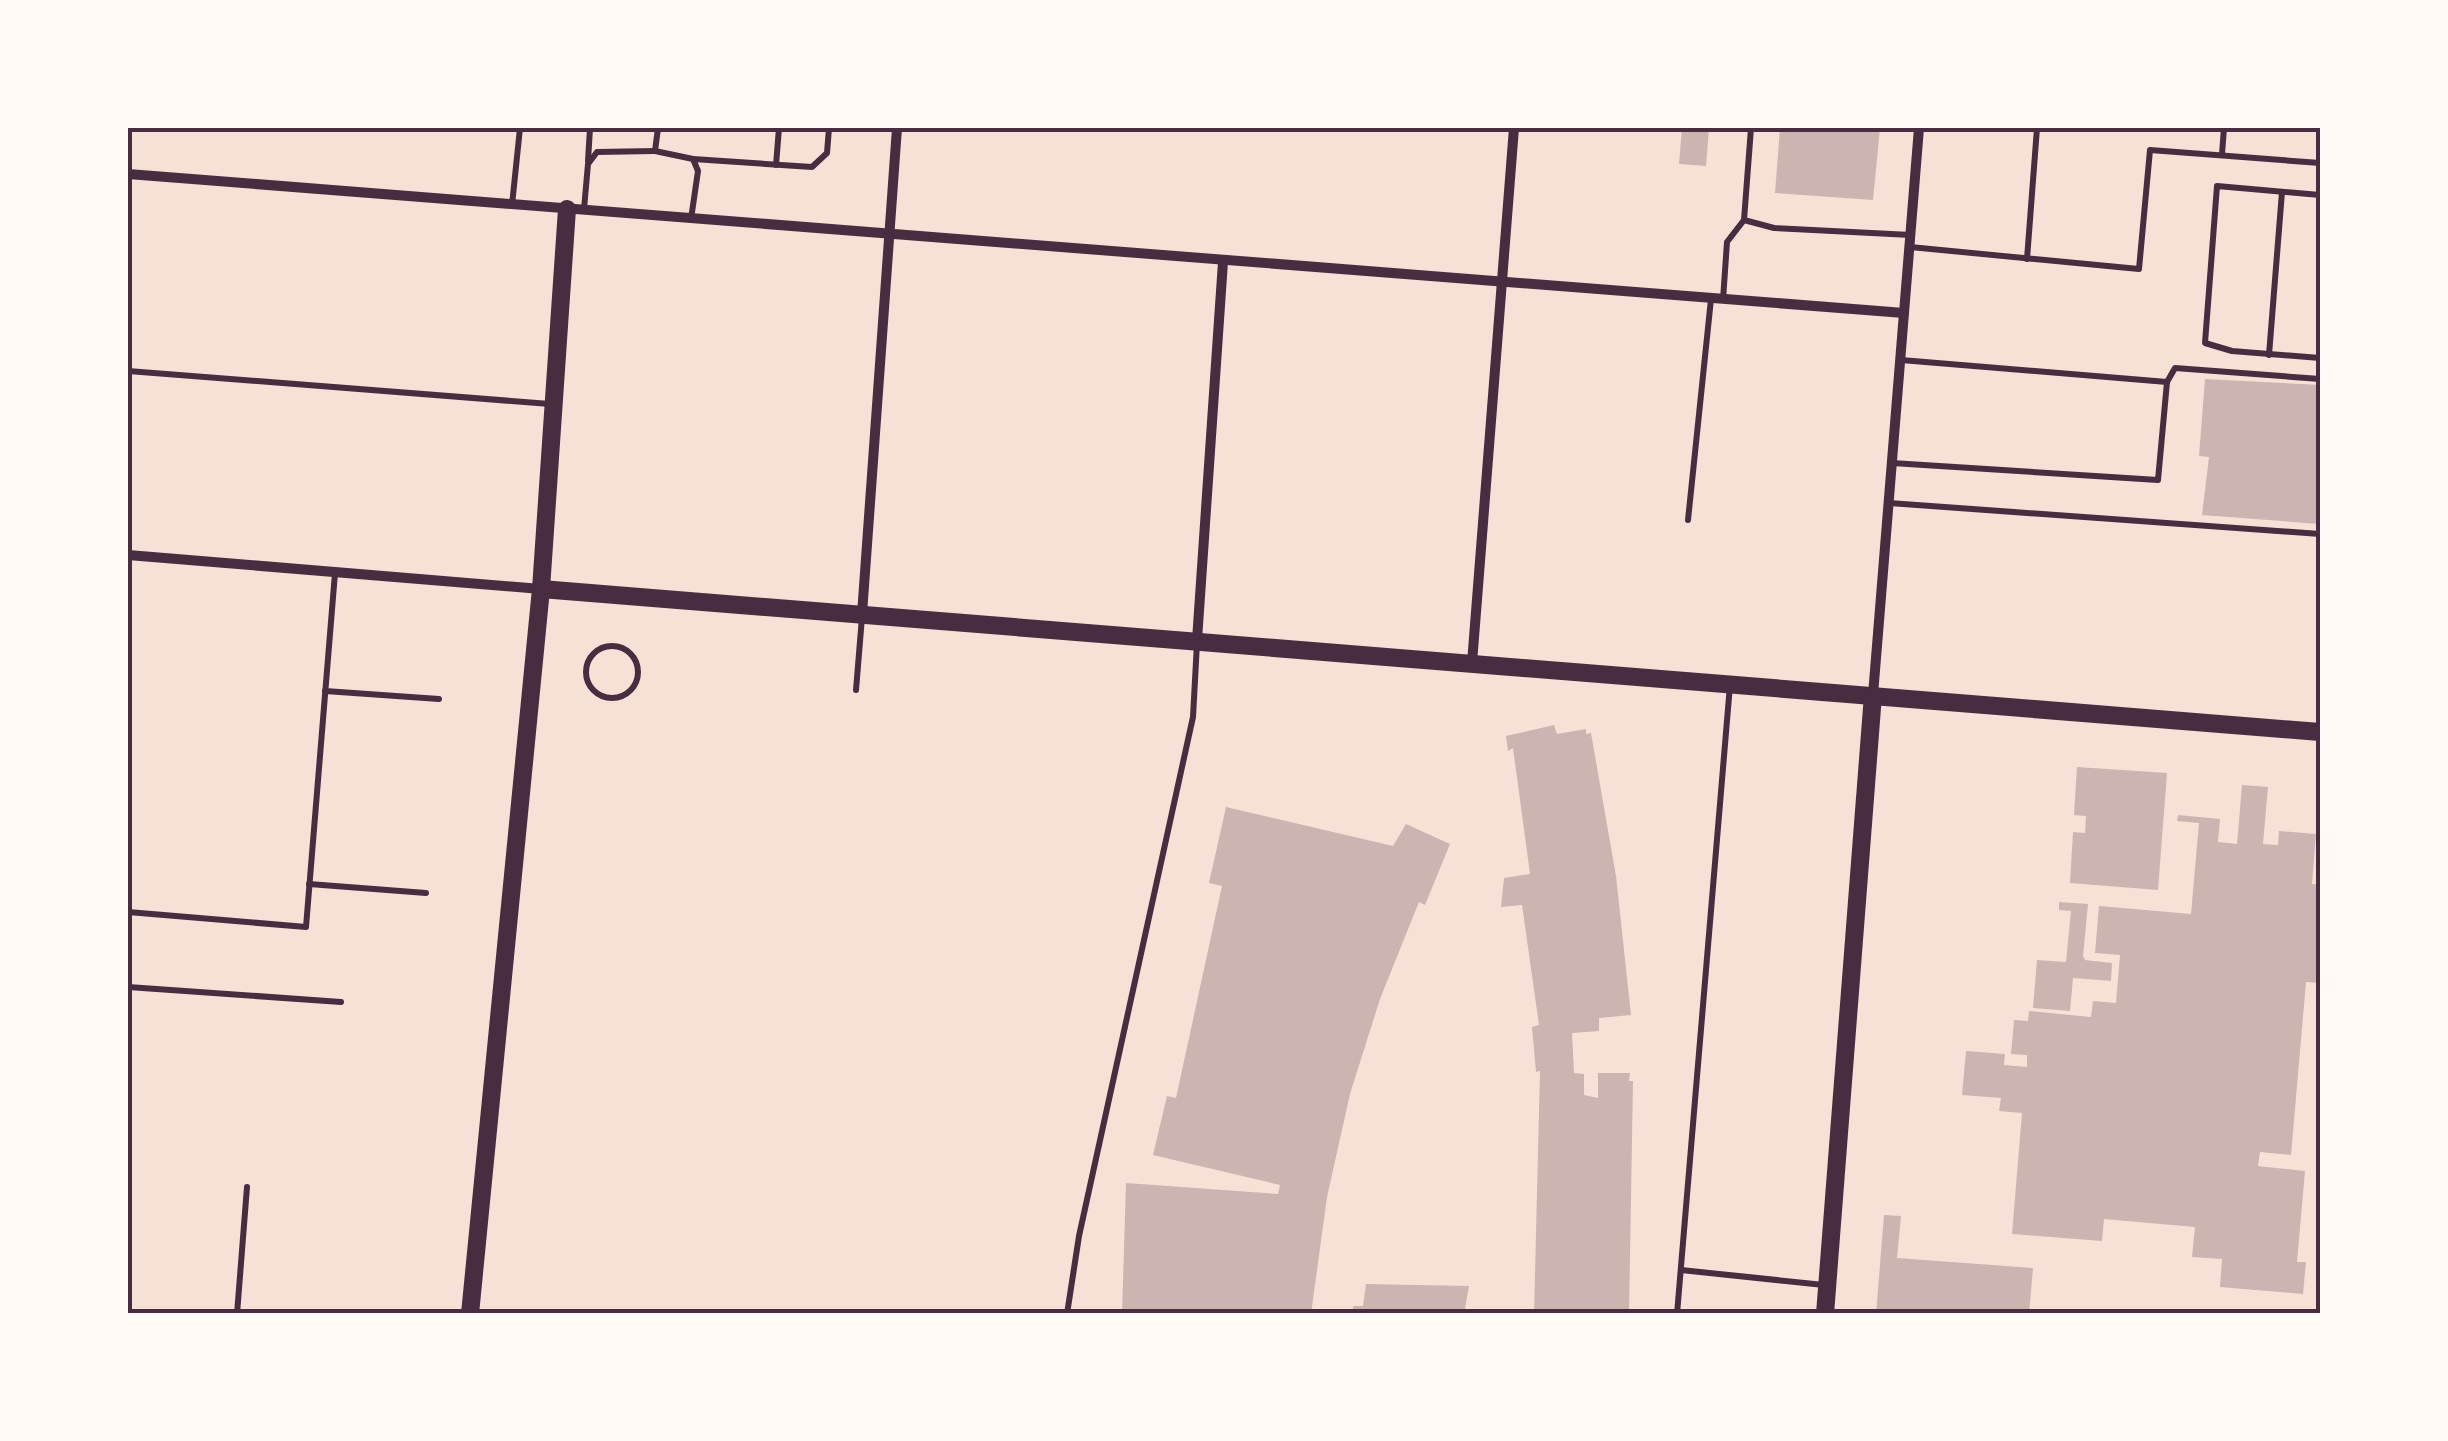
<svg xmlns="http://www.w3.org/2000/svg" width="2448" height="1441" viewBox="0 0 2448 1441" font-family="Overpass,sans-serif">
	<rect width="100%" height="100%" fill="#f7e1d7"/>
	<g fill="#ccb4b1">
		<polygon points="1682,128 1709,128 1706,166 1679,164"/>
		<polygon points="1780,128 1880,128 1873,200 1775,193"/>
		<polygon points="2205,379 2320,385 2320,524 2202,515 2209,457 2199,456"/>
		<polygon points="1554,725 1557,734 1586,729 1586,734 1591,733 1616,876 1631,1015 1599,1018 1599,1031 1572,1033 1574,1073 1584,1074 1584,1095 1598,1098 1598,1073 1630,1073 1629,1081 1633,1081 1629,1314 1534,1314 1540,1071 1536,1072 1532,1027 1539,1025 1522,905 1501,907 1504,878 1530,874 1513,748 1508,751 1506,736"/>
		<polygon points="2077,767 2167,773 2158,890 2070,883 2073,832 2085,833 2086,816 2074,815"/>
		<polygon points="2242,785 2268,787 2263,844 2278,845 2279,831 2316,834 2312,884 2320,885 2320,983 2306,982 2291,1155 2260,1152 2258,1166 2305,1171 2297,1262 2306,1262 2303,1294 2220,1287 2222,1259 2192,1257 2195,1227 2104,1219 2102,1241 2012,1234 2022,1113 1999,1111 2001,1098 1962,1095 1966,1051 2005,1054 2004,1065 2027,1067 2027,1055 2011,1054 2014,1020 2028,1021 2029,1011 2091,1017 2093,1001 2116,1003 2120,955 2095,953 2099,906 2191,914 2199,823 2177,821 2178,815 2220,819 2218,842 2237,844"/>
		<polygon points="1226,807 1393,846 1406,824 1450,844 1425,905 1419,902 1380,999 1350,1094 1327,1197 1311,1314 1122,1314 1126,1183 1278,1194 1280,1185 1153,1155 1167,1096 1176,1098 1222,886 1209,883"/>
		<polygon points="2059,902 2088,904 2083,956 2085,960 2112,963 2111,981 2073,978 2070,1011 2033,1008 2037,960 2066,962 2071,911 2059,910"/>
		<polygon points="1884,1215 1901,1216 1897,1258 2033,1268 2029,1314 1876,1314"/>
		<polygon points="1366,1284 1469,1286 1464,1314 1353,1314 1353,1306 1363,1306"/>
	</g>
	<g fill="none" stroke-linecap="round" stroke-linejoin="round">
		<g stroke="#4a2c40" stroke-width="6">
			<polyline points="658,128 655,151 693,159 698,171 691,219"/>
			<polyline points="2222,154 2224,128"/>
			<polyline points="693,159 812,167 827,153 829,128"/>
			<polyline points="588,161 590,128"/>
			<polyline points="776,165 779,128"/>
			<polyline points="2320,195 2217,186 2205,343 2232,351 2320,358"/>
			<polyline points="512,205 520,128"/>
			<polyline points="584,209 588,164 597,152 655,151"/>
			<polyline points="1744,220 1774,228 1911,235"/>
			<polyline points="1910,247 2139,269 2150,150 2320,163"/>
			<polyline points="2027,259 2037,128"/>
			<polyline points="1723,300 1727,242 1744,220 1751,128"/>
			<polyline points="2269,355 2282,192"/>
			<polyline points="1901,360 2167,382"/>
			<polyline points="128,371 550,404"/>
			<polyline points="1892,463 2158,480 2167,382 2175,368 2320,379"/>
			<polyline points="1889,503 2320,534"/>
			<polyline points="1688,520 1711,299"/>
			<circle cx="612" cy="672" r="26"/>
			<polyline points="856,690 862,617"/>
			<polyline points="325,691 439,699"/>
			<polyline points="309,884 426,893"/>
			<polyline points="128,912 306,927 335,573"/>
			<polyline points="128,987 341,1002"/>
			<polyline points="1681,1270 1824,1285"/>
			<polyline points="237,1314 247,1187"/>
			<polyline points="1067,1314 1079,1236 1193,717 1197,643"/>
			<polyline points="1677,1314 1730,685"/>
		</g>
		<g stroke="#4a2c40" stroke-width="10">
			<polyline points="128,174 1904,313"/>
			<polyline points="128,555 541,589"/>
			<polyline points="862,614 897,128"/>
			<polyline points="1197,640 1223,262"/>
			<polyline points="1472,663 1514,128"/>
			<polyline points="1873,695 1919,128"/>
		</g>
		<g stroke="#4a2c40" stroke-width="18">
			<polyline points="541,589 2320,732"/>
			<polyline points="470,1314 541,589 567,209"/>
			<polyline points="1825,1314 1873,695"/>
		</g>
	</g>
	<rect width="2448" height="1441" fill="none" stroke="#fffaf5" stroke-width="260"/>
	<rect x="130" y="130" width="2188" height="1181" fill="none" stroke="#4a2c40" stroke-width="4"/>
</svg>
